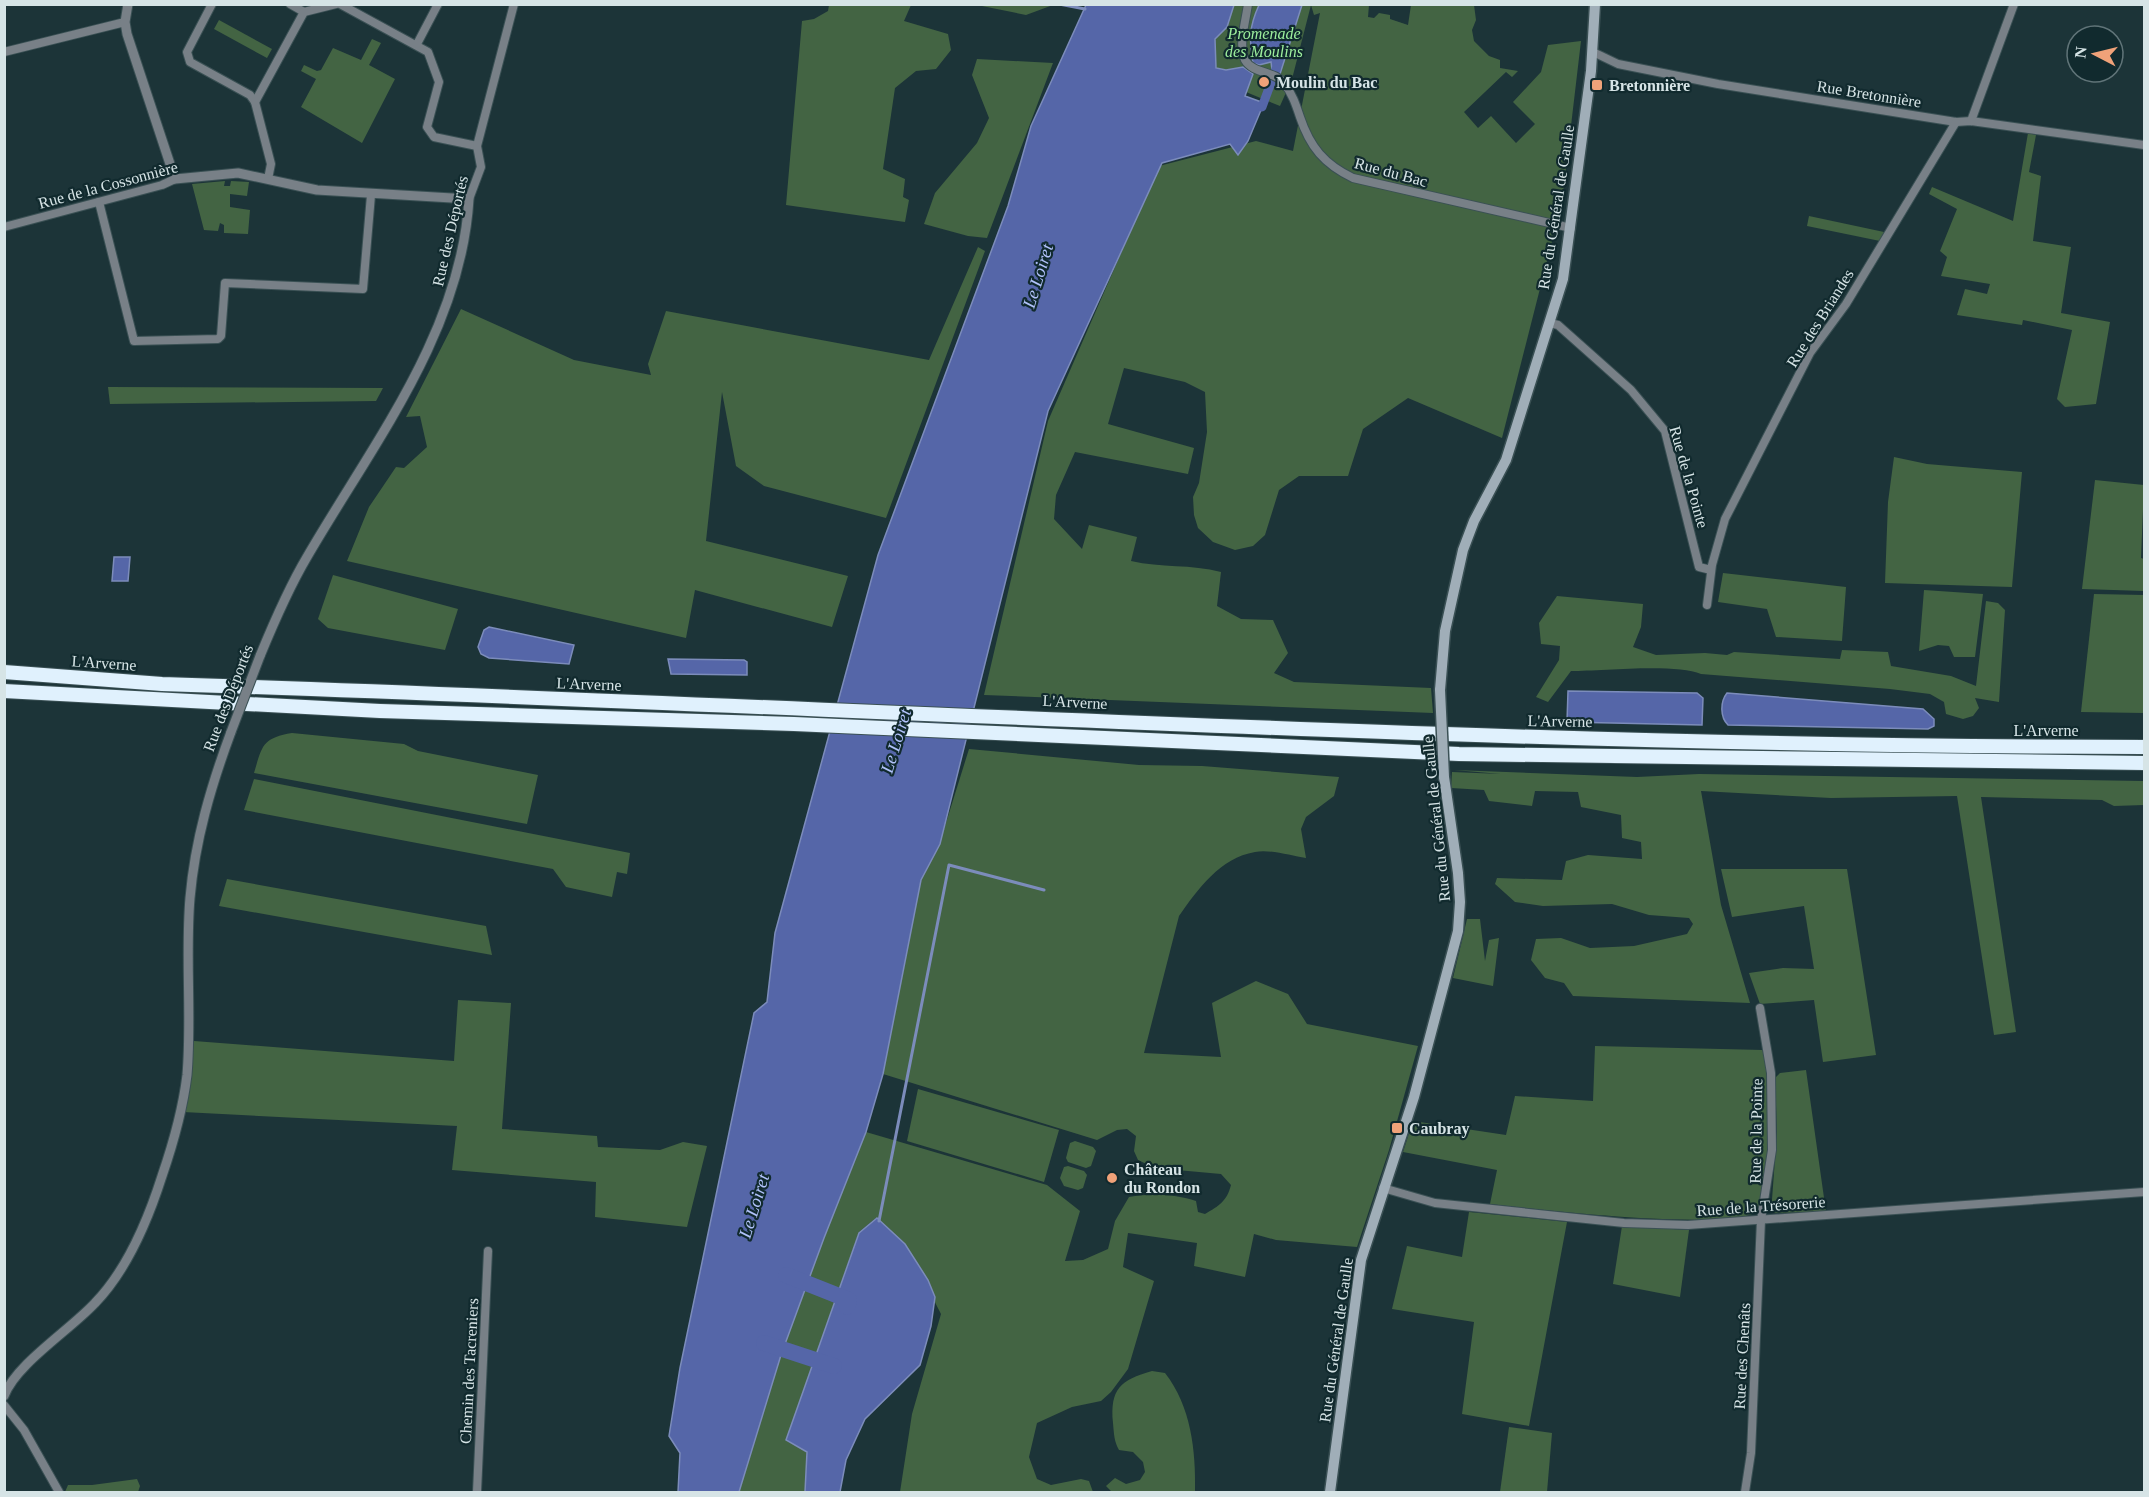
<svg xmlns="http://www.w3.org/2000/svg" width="2149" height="1497" viewBox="0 0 2149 1497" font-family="'Times New Roman',serif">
	<rect width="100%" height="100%" fill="#1c3438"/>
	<g fill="#436443">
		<polygon points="829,5 911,5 904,21 948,34 951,50 936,69 916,71 895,88 883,169 905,179 903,197 909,200 905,222 786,205 802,21 814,19 828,11"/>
		<polygon points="977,5 977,4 1053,5 1026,15"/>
		<polygon points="1232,5 1311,5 1292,79 1280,106 1246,92 1226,70 1216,68 1215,38 1229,23"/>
		<path d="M1311,5H1369L1368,17L1374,18L1379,13L1390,15V19L1408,25L1411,5H1474L1476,20L1472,30L1474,41L1489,56L1500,60V68L1518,71L1512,77L1506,72L1464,112L1478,128L1491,116L1516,143L1535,124L1513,102L1541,72L1548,45L1581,41L1562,202L1502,438L1408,398L1363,429L1348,476H1299L1279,490L1265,535L1253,546L1235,550L1213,542L1198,528L1194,515L1193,497L1199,483L1207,432L1205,392L1185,382L1124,368L1108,424L1194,448L1188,474L1075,452L1056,495L1054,519L1082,549L1089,525L1137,537L1131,561C1161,568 1191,564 1221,572L1217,606L1241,619L1273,620L1288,653L1274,673L1294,682L1431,688L1433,713L984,695L1048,421L1159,166L1256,141L1293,151L1320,13L1314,15Z"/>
		<polygon points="219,20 272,49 267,58 214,29"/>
		<polygon points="372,39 381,43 369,65 395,79 362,143 301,107 316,79 301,71 304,65 317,71 321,70 333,48 361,60"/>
		<polygon points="977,59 1053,63 987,238 968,236 924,224 935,193 977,143 989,118 972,75"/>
		<polygon points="2028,133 2036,135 2029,172 2041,176 2033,241 2071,247 2061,313 2110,322 2096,404 2065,407 2057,399 2072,330 2023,320 2022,325 1957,315 1965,289 1987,294 1990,284 1941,276 1947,257 1940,251 1957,209 1929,194 1932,187 2013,221"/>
		<polygon points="225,181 224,186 230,186 231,181 249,182 247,196 230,194 230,207 250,210 248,234 224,233 224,225 220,223 218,231 204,230 192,184"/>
		<polygon points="1809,216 1884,232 1880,241 1807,226"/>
		<polygon points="978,247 985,251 886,518 764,486 736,466 722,392 706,541 848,576 832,627 695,590 686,638 347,561 369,507 396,467 404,468 427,447 420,416 406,417 461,309 574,360 651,375 648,364 666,311 929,360"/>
		<polygon points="108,387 383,388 376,401 110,404"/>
		<polygon points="1894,457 1927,464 2022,472 2012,587 1885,583 1888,502"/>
		<polygon points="2095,480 2144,485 2141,558 2144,559 2144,591 2082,589"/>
		<polygon points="1723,573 1846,587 1842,641 1776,637 1767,609 1718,602"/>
		<polygon points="333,575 458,609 445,650 328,628 318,619"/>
		<polygon points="1924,590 1983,594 1975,657 1954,657 1949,646 1938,645 1919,651"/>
		<polygon points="2094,594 2144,595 2144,713 2081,712"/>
		<path d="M1557,596L1643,604L1641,627L1633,647L1656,655L1705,653L1727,655L1734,652L1840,659L1842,650L1888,652L1891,666L1951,676L1976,686L1986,601L1998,603L2005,610L1999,702L1975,698L1979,708L1973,716L1963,719L1946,714L1944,702L1930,694L1890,689L1701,674C1676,663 1601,671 1571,671L1548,702L1536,697L1559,660L1560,646L1541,644L1539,623Z"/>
		<path d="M292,733L404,744L418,751L538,775L527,824L254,773C262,746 262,738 292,733Z"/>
		<path d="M969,749L1139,765L1202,766L1339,777L1334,796L1306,817L1301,829L1306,858C1291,856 1270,849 1255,852C1220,858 1198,889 1179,916L1144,1053L1221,1057L1212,1003L1256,981L1288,994L1307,1024L1418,1046L1389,1150L1357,1247L1276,1240L1254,1234L1245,1277L1194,1266L1197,1243L1128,1233L1123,1267L1154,1281L1128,1369L1111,1392L1101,1401L1072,1407L1037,1423L1029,1457L1037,1479L1051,1485L1081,1479L1089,1481L1093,1492H900L912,1414L941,1314L905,1244L876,1218L859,1232L786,1440L807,1452L805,1492H739C769,1369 819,1249 866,1132L1047,1185L1080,1211L1065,1261L1083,1260L1108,1249L1115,1221L1129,1197C1150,1193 1176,1194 1196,1201L1198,1212L1205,1214C1219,1206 1227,1201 1231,1185L1221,1174L1155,1168L1138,1160L1134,1151L1136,1136L1127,1129L1117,1130L1097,1140L883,1074L921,880L940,842Z"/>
		<polygon points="1454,770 1637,777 1699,774 2144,781 2144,805 2114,806 2102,800 1981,797 2016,1032 1994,1035 1957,796 1831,798 1701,791 1721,905 1750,1003 1573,996 1564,983 1545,978 1531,960 1536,939 1561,938 1590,948 1634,946 1687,934 1693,924 1689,918 1649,915 1612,904 1543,906 1515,902 1495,884 1497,878 1562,880 1566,861 1588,855 1642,859 1641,842 1622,838 1621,815 1581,807 1578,792 1535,791 1532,806 1489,801 1484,790 1451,788 1452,772 1501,774"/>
		<polygon points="254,779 630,853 627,874 617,872 612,897 566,887 553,869 244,810"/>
		<polygon points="1721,869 1847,869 1876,1055 1823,1062 1814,1000 1760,1004 1749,973 1783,968 1814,969 1804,906 1732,917"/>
		<polygon points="227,879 486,926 492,955 219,906"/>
		<polygon points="1467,919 1480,919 1485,961 1489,940 1499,938 1493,986 1453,978"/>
		<polygon points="458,1000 511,1003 502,1129 597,1136 598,1147 660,1150 683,1142 707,1146 687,1227 595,1217 596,1182 452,1170 457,1126 183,1112 194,1041 454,1061"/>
		<path d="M1595,1046L1763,1050C1777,1102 1767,1158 1760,1210C1734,1233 1533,1209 1490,1204L1497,1170L1403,1152L1413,1121L1506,1135L1515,1096L1593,1101Z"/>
		<polygon points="1806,1070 1826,1212 1771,1213 1777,1132 1775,1078 1780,1073"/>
		<polygon points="918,1089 1059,1130 1044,1182 907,1141"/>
		<polygon points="1075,1141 1093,1147 1096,1151 1091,1166 1086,1168 1068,1162 1066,1158 1070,1143"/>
		<polygon points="1068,1166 1084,1171 1087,1175 1083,1188 1078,1190 1064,1186 1060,1178 1064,1167"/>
		<polygon points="1469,1212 1567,1222 1529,1426 1462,1414 1474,1322 1392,1309 1407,1246 1462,1257"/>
		<polygon points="1622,1226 1689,1230 1680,1297 1613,1284"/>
		<path d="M1152,1371L1165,1373C1191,1406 1196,1451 1195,1492H1112L1106,1486L1115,1478L1126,1484L1140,1480L1145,1472L1143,1462L1133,1452L1119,1450C1114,1441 1114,1434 1113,1423C1110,1389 1120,1380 1152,1371Z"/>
		<polygon points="1509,1427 1552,1433 1547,1492 1500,1492"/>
		<polygon points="137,1479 140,1486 138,1492 65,1492 68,1485 92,1485"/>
	</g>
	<g fill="#5566a8" stroke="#7c8cbb" stroke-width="1.5">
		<polygon points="1086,5 1234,5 1227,27 1215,39 1216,68 1226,70 1243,67 1253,74 1245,96 1264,103 1248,141 1238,155 1230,144 1162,163 1048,411 940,844 921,880 883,1074 866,1132 824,1238 781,1355 739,1492 678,1492 680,1453 669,1436 680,1368 754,1013 767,1002 775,933 878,555 1008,206 1031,126"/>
		<path d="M1259,5H1302L1280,74L1272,70L1271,62L1259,65L1253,63C1249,39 1249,27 1259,5Z"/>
		<polygon points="114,557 130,557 128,581 112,581"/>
		<polygon points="489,627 574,645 569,664 489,658 481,654 478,647 484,630"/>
		<polygon points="668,659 744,660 747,662 747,675 671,674"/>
		<polygon points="1568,691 1697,693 1703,698 1702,725 1567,722"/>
		<path d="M1727,693L1923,709L1934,719V726L1928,729L1728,725C1720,717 1720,702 1727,693Z"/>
		<polygon points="877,1218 905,1244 928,1280 935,1297 931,1326 920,1365 865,1419 846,1460 840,1492 805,1492 807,1452 786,1440 859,1233"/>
	</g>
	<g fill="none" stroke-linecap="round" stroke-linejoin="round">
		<g stroke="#7c8cbb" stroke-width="3">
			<polyline points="1059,4 1085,9"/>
			<polyline points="879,1221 949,865 1044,890"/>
		</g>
		<polyline stroke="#5566a8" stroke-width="9" points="1262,107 1276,69"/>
		<g stroke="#5566a8" stroke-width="16">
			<polyline points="786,1275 849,1300 847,1307"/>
			<polyline points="764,1343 834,1366"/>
		</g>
		<defs>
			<g id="minor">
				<polyline points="212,4 187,52 190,62 250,95 255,102"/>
				<polyline points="290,4 304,12"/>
				<polyline points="340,4 428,52 439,82 427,127 434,137 477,146"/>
				<path d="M1248,4C1246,20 1238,45 1245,60C1253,74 1275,71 1284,83C1292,93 1296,105 1300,117C1310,147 1324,164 1353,178L1571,228"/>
				<polyline points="417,44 438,4"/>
				<polyline points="4,52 125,22"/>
				<polyline points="1593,52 1618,64 1718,84 1956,122 1971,121 2144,145"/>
				<polyline points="1971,121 2014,4"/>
				<polyline points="268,179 271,164 255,102 304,12 336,4"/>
				<polyline points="469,199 481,167 477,146 514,4"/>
				<polyline points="99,202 134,341 218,339 221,336 225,283 363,289 371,195"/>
				<polyline points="4,227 162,185 175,179"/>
				<polyline points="1550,323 1558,325 1631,390 1665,431 1699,567 1711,570"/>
				<polyline points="1707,605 1712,565 1725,519 1810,353 1846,304 1956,122"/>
				<polyline points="1383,1188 1435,1203 1624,1223 1688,1225 2144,1192"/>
				<polyline points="4,1405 24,1430 59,1492"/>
				<polyline points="477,1492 488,1251"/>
				<polyline points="1745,1492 1751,1453 1761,1220 1772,1150 1771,1073 1760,1008"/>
			</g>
			<g id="tertiary">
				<path d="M128,4L125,22L127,34L175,179L238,173L317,190L469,199C461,333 372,445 307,557C288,589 274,622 260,656"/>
				<path d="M4,1396C16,1364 70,1330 95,1303C128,1269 148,1220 162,1176C173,1144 183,1108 187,1075C192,1016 185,957 190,898C195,840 211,786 231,732"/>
			</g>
			<g id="secondary">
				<polyline points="1440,690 1445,631 1463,550 1474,521 1506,460 1563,279 1591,71 1595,4"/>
				<polyline points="1330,1492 1361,1260 1414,1097 1458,931 1460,902 1458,873 1444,777"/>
			</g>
			<g id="motorway">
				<path d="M4,672L162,684C823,705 1483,747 2144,747"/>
				<polyline points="4,691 380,711 794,724 1459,754 2144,763"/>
			</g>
		</defs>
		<use href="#minor" stroke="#3a5054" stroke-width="10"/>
		<use href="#tertiary" stroke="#3a5054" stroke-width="11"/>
		<use href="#secondary" stroke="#3a5054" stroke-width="13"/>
		<use href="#motorway" stroke="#3a5054" stroke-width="16"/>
		<use href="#minor" stroke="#788087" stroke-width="8"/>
		<use href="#tertiary" stroke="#788087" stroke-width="9"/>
		<use href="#secondary" stroke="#a0aeb8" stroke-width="10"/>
		<use href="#motorway" stroke="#e0f1fd" stroke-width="14"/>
		<defs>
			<polyline id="tertiary-bridge" points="231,732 260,656"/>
			<polyline id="secondary-bridge" points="1440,690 1444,777"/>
		</defs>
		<use href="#tertiary-bridge" stroke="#3a5054" stroke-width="11" stroke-linecap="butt"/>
		<use href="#secondary-bridge" stroke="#3a5054" stroke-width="13" stroke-linecap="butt"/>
		<use href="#tertiary-bridge" stroke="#788087" stroke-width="9"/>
		<use href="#secondary-bridge" stroke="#a0aeb8" stroke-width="10"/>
	</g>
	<g fill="#f0a279" stroke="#112a2e" stroke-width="2">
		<circle cx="1264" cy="82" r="6"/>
		<rect x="1591" y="79" width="12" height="12" rx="3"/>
		<rect x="1391" y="1122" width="12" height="12" rx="3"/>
		<circle cx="1112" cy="1178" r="6"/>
	</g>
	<g text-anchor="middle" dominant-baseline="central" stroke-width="4.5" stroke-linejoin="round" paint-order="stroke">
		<g font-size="16" font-style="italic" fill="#9def9d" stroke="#112a2e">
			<text x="1264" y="33">Promenade<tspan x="1264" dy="18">des Moulins</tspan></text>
		</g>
		<g font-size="16" font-weight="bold" fill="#d6e4e6" stroke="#112a2e" text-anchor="start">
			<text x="1276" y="82">Moulin du Bac</text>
			<text x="1609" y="85">Bretonnière</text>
			<text x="1409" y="1128">Caubray</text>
			<text x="1124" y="1169">Château<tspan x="1124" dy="18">du Rondon</tspan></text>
		</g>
		<g font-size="16" fill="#d6e4e6" stroke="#112a2e">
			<text transform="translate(1869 94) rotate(9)">Rue Bretonnière</text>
			<text transform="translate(1391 172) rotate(15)">Rue du Bac</text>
			<text transform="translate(108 185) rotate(-15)">Rue de la Cossonnière</text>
			<text transform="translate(1556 207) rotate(-81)">Rue du Général de Gaulle</text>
			<text transform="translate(450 231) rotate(-77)">Rue des Déportés</text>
			<text transform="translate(1820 318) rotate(-58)">Rue des Briandes</text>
			<text transform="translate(1689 477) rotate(74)">Rue de la Pointe</text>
			<text transform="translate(104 663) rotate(4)">L'Arverne</text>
			<text transform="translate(589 684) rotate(2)">L'Arverne</text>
			<text transform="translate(228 698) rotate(-69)">Rue des Déportés</text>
			<text transform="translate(1075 702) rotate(3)">L'Arverne</text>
			<text transform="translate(1560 721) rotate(1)">L'Arverne</text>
			<text x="2046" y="730">L'Arverne</text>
			<text transform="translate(1436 819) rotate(-96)">Rue du Général de Gaulle</text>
			<text transform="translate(1756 1131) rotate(-89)">Rue de la Pointe</text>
			<text transform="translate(1761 1206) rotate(-4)">Rue de la Trésorerie</text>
			<text transform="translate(1336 1340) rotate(-82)">Rue du Général de Gaulle</text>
			<text transform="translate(1742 1356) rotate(-87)">Rue des Chenâts</text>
			<text transform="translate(469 1371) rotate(-87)">Chemin des Tacreniers</text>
		</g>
		<g font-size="18" font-style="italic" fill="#b1c2fa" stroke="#112a2e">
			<text transform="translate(1038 276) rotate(-73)">Le Loiret</text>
			<text transform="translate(896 741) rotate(-73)">Le Loiret</text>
			<text transform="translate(754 1206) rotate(-73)">Le Loiret</text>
		</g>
	</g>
	<rect width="2149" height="1497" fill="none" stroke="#d6e4e6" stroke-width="12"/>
	<g transform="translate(2095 54) rotate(277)"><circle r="28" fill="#112a2e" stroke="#607478" stroke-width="1.5"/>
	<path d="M0-4.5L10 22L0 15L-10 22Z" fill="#f0a279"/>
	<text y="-9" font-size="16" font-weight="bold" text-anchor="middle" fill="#d6e4e6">N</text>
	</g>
</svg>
